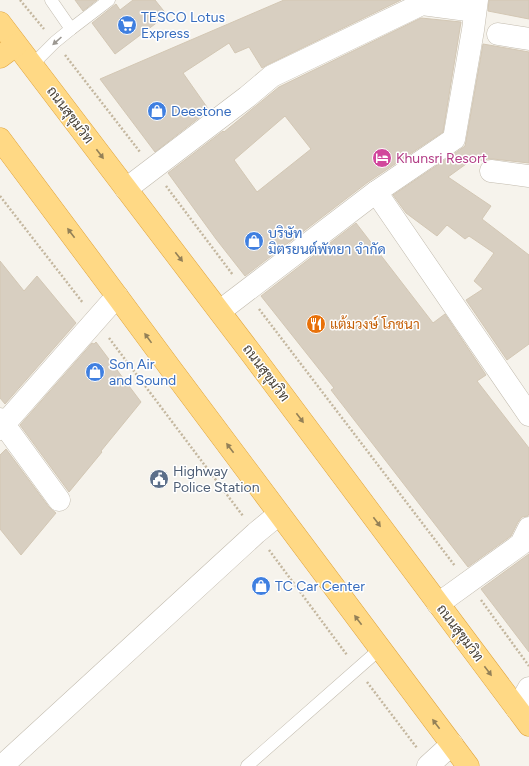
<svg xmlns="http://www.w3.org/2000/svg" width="529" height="766" viewBox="0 0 529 766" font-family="Figtree,Sarabun,sans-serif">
	<rect width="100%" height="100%" fill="#f6f3ec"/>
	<g fill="#d8cfc1" stroke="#d3c7b4" fill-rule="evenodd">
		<polygon points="75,0 97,0 83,11"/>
		<polygon points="133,0 155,0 167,15 115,54 92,23 116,4 120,10"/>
		<polygon points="284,0 401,0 267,65 262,68 249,47 235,53 229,43 183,73 209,110 155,152 100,79"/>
		<polygon points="489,0 529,0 529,19 488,11"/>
		<path d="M421,18L461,22L443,132L368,182L245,276L216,239L168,173L223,131L224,132L279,87ZM285,116L311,149L257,192L234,160Z"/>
		<polygon points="483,44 529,52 529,163 493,159 487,159 485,161 473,159 448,177 491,206 482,219 529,255 529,344 507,360 466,300 483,289 474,281 494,253 469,236 465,239 447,225 437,236 406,213 393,195 461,149 465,146 466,141"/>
		<polygon points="356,223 433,323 445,314 486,375 477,381 529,448 529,513 528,516 522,517 518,522 511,536 468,567 331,390 334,388 261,296"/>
		<polygon points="0,261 24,291 37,276 76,323 5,404 0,398"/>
		<polygon points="96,342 141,402 101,451 102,452 69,492 20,425 92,343 94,344"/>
		<polygon points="6,449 49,507 56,513 21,555 0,529 0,455"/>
		<polygon points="529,554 529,652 481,589"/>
	</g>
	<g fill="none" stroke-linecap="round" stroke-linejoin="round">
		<defs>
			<g id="service">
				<polyline points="51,0 71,29"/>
				<polyline points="32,65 55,42 71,29 109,0"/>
				<polyline points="247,766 380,649"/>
			</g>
			<g id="minor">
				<polyline points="498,34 529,39"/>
				<polyline points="491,171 529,176"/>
				<polyline points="126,189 247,97 272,76 422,4 475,11"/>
				<polyline points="376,192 529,415"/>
				<polyline points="220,311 376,192 454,139 473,30 477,0"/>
				<polyline points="0,419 59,500"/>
				<polyline points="0,429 117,296"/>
				<polyline points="438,604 521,544 529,528"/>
				<polyline points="517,709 529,688"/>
				<polyline points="2,766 256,533 279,514"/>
				<polyline points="428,766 452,744"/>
			</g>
			<g id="trunk">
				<polyline points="0,23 251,353 529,725"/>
				<polyline points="0,57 16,45"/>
				<polyline points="0,139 117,296 171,369 468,766"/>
			</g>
		</defs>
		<use href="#service" stroke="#c2bbae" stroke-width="13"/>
		<use href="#minor" stroke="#c2bbae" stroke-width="23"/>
		<use href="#trunk" stroke="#e0a43c" stroke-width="23"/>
		<g stroke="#c4b79f" stroke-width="2.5" stroke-dasharray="2 2" stroke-linecap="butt">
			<polyline points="20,0 44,29"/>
			<polyline points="65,55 140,152"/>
			<polyline points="166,186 233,275"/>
			<polyline points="0,196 83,303"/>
			<polyline points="259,309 455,566"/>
			<polyline points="109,338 243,516"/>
			<polyline points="269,550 347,655"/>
			<polyline points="481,600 529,666"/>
			<polyline points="367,682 417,748"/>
		</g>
		<use href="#service" stroke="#fff" stroke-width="12"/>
		<use href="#minor" stroke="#fff" stroke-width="22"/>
		<use href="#trunk" stroke="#ffd985" stroke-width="22"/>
	</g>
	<defs><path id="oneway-solid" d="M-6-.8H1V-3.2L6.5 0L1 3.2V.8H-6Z"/></defs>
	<use fill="#9c9892" href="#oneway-solid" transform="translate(57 41) rotate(138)"/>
	<g fill="#938057">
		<use href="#oneway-solid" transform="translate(100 154) rotate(53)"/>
		<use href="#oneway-solid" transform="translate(71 233) rotate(-127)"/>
		<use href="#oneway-solid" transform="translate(179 257) rotate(52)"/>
		<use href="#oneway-solid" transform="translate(148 338) rotate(-126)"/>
		<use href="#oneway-solid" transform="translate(300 418) rotate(53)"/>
		<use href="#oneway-solid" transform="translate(230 448) rotate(-127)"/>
		<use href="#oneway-solid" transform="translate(377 522) rotate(53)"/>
		<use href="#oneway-solid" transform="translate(358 620) rotate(-127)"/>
		<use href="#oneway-solid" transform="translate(488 671) rotate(53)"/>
		<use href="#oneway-solid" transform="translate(436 724) rotate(-127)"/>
	</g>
	<defs>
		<symbol id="supermarket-disc" viewBox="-11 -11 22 22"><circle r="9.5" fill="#3f7fe0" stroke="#fff"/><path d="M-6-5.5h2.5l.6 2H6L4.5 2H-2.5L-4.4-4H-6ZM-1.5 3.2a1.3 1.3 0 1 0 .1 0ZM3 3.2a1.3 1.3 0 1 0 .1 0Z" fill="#fff"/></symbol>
		<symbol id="shop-disc" viewBox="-11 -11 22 22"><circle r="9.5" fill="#3f7fe0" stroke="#fff"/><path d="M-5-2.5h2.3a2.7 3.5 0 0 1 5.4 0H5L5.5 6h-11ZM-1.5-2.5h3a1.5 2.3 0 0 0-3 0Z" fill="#fff"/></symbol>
		<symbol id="hotel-disc" viewBox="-11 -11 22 22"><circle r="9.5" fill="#d1479c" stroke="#fff"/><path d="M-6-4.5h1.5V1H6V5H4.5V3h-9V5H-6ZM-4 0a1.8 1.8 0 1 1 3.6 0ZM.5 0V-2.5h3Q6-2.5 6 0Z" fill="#fff"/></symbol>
		<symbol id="restaurant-disc" viewBox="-11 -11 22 22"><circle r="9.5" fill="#e8710a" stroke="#fff"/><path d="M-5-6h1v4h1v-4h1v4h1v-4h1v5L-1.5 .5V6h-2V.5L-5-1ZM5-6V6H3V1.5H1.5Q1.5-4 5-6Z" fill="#fff"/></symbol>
		<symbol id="civic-disc" viewBox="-11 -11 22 22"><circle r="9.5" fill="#5c6f8a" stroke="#fff"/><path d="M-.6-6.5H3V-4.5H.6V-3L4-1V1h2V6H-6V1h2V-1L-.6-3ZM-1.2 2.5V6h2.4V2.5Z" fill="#fff"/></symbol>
	</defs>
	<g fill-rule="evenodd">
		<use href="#supermarket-disc" x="116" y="14" width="22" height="22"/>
		<use href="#shop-disc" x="146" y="100" width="22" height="22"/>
		<use href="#hotel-disc" x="371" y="147" width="22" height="22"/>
		<use href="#shop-disc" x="243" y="230" width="22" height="22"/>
		<use href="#restaurant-disc" x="305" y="313" width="22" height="22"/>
		<use href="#shop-disc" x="84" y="361" width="22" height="22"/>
		<use href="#civic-disc" x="148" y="468" width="22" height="22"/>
		<use href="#shop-disc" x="250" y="575" width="22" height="22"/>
	</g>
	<g text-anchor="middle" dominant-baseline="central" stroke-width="3" stroke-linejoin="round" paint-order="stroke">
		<g font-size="14" fill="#366cbe" stroke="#fff" text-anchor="start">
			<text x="141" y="17">TESCO Lotus<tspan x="141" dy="16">Express</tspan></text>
			<text x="171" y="111">Deestone</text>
			<text x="268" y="233">บริษัท<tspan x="268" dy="16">มิตรยนต์พัทยา จำกัด</tspan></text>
			<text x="109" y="364">Son Air<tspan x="109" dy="16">and Sound</tspan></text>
			<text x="275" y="586">TC Car Center</text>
		</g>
		<g font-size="14" fill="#4b4439" stroke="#fff">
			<text transform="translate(70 115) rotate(53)">ถนนสุขุมวิท</text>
			<text transform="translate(266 373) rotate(53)">ถนนสุขุมวิท</text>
			<text transform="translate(460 633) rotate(53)">ถนนสุขุมวิท</text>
		</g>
		<g font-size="14" fill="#b23c85" stroke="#fff" text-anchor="start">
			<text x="396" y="158">Khunsri Resort</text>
		</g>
		<g font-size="14" fill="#c56008" stroke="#fff" text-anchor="start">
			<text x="330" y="324">แต้มวงษ์ โภชนา</text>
		</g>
		<g font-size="14" fill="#4e5e75" stroke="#fff" text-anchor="start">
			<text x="173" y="471">Highway<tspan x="173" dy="16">Police Station</tspan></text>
		</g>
	</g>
</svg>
